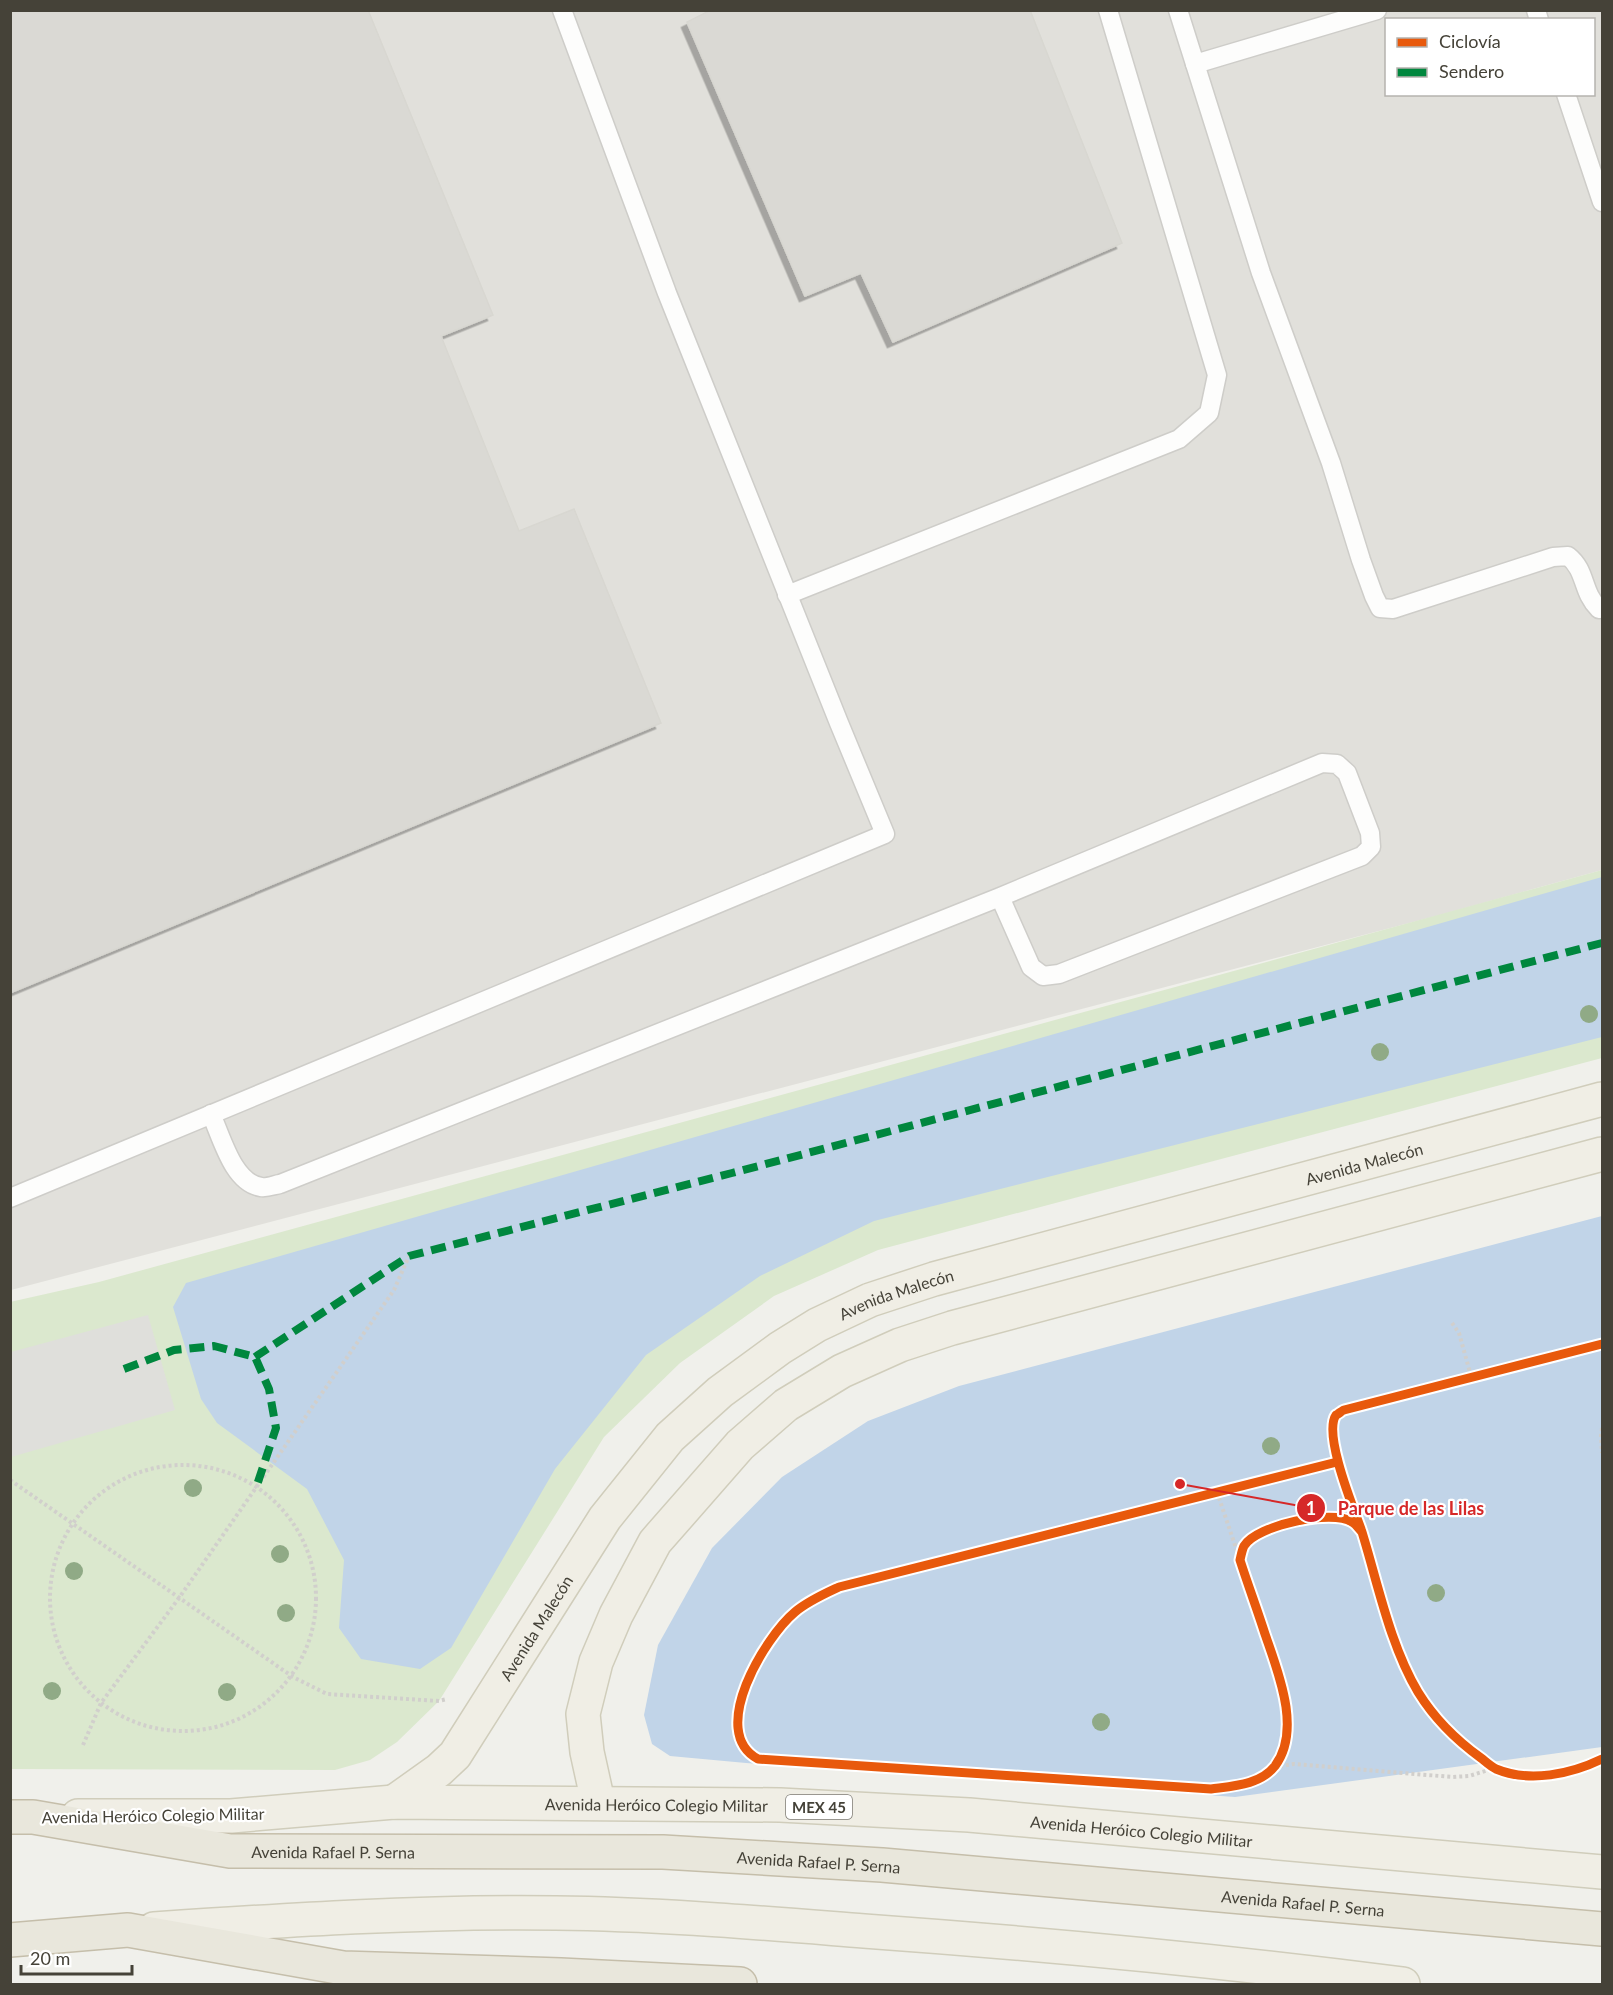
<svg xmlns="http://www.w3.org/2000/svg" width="1613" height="1995" viewBox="0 0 1613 1995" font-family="Lato,sans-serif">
	<defs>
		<filter id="shadow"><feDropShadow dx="-5.5" dy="5.5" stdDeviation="0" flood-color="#0004"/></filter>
	</defs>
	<rect width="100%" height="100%" fill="#f0f0eb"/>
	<path fill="#e1e0db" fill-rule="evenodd" d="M11,11H1602V870L1436,916L11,1290ZM1386,20H1594V94H1386Z"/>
	<polygon fill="#dbe8ce" points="1602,870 1602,1058 878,1250 774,1296 680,1363 604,1437 439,1701 397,1742 370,1760 335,1770 11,1769 10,1302 99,1282"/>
	<polygon fill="#dfdfdb" points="148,1315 175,1410 11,1457 11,1352"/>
	<g fill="#c1d4e8">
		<polygon points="1602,877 1602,1037 874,1221 760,1276 646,1355 555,1469 451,1648 420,1669 361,1659 339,1628 344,1560 307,1489 217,1423 201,1399 173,1307 186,1283"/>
		<polygon points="1602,1216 1602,1747 1235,1797 746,1763 670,1756 652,1744 644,1715 658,1645 712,1548 782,1477 868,1421 959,1386"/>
	</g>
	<g fill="#dad9d4" stroke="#d8d7d1" stroke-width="1.5" filter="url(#shadow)">
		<polygon points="10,10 368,10 493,315 441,336 519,531 574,509 661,723 10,993"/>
		<polygon points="711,10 1030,10 1122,243 893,342 861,273 805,296 687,22"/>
	</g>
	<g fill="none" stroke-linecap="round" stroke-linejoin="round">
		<defs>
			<g id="lane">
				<path d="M1178,10L1261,273L1331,463L1361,560L1374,596L1380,608L1393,609L1553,557L1568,556C1587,571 1581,591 1599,609L1602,608"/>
				<polyline points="1536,10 1539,20"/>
				<polyline points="1195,64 1377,10"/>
				<polyline points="1566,94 1602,202"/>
				<polyline points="787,595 1179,439 1209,413 1217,375 1108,10"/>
				<path d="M211,1114C222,1138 233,1183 261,1187C267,1188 274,1185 280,1184L1000,897L1322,763L1337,764L1347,773L1370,833L1371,847L1362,856L1059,974L1043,976L1031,967L1000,897"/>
				<polyline points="10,1198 885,834 839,723 667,293 562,10"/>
			</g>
			<g id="primary">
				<path id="s1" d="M394,1802L439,1770L455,1755L605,1518L670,1437L720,1392L780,1348L817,1325L870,1300L934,1279L1602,1099"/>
				<polyline points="598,1802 587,1752 583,1714 596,1662 616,1615 655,1542 740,1445 786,1405 842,1371 900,1345 952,1328 1602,1154"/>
				<path id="s2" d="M78,1816H231L394,1802L780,1805L969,1815L1602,1872"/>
				<path d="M154,1929C288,1920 422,1911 556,1913C659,1914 762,1923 864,1931C1044,1944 1224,1961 1403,1984"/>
			</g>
			<g id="highway">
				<path id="s3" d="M10,1817H33L230,1851L663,1852L882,1865L1602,1929"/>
				<polyline points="10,1940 128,1930 343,1968 561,1975 740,1984"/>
			</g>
		</defs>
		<use href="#lane" stroke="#cecdc9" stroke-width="21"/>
		<use href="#primary" stroke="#d0cdbb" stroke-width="36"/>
		<use href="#highway" stroke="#c5beaa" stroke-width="36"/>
		<g stroke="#d1cfcc" stroke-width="4" stroke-dasharray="3 3" stroke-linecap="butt">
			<polyline points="1452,1323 1459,1333 1471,1376"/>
			<polyline points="1602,1428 1601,1436 1602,1453"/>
			<path d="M1337,1462L839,1587C824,1594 808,1601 795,1612C765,1637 707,1732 758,1759L1211,1789C1233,1786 1260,1785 1275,1766C1302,1730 1278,1672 1265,1634C1257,1609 1248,1585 1240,1560C1241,1556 1242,1550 1244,1546C1256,1525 1333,1509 1352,1522C1356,1524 1359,1529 1362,1532C1378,1584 1390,1645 1418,1692C1434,1718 1456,1740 1481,1758C1485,1761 1490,1766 1496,1769C1530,1783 1571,1774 1602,1759"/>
			<circle cx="183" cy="1598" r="133"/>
			<polyline points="10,1480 293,1677 327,1694 439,1701 447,1699"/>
			<polyline points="1217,1492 1240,1560"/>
			<path d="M1361,1528C1353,1507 1323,1434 1336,1415C1337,1415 1343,1410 1344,1410L1602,1344"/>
			<polyline points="83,1745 101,1703 179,1598 394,1290 409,1256"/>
			<polyline points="1274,1767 1294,1764 1452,1777 1469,1776 1495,1768"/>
		</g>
		<use href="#lane" stroke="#fdfdfc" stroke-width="18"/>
		<use href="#primary" stroke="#f0eee5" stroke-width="33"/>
		<use href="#highway" stroke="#e9e7dc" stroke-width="33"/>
		<g stroke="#00873e" stroke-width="8" stroke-dasharray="15 8" stroke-linecap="butt">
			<polyline points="255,1357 409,1256 732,1173 1602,943"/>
			<polyline points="124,1369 174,1350 214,1346 255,1357 269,1389 276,1428 257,1485"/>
		</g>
		<defs>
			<g id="cycleway">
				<path d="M1337,1462L839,1587C824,1594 808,1601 795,1612C765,1637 707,1732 758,1759L1211,1789C1233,1786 1260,1785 1275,1766C1302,1730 1278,1672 1265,1634C1257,1609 1248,1585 1240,1560C1241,1556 1242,1550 1244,1546C1256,1525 1333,1509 1352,1522C1356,1524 1359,1529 1362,1532C1378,1584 1390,1645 1418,1692C1434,1718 1456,1740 1481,1758C1485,1761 1490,1766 1496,1769C1530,1783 1571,1774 1602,1759"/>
				<path d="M1361,1529C1353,1507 1323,1434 1336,1415C1337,1415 1343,1410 1344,1410L1602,1344"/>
			</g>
		</defs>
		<use href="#cycleway" stroke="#fff" stroke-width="13"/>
		<use href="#cycleway" stroke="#e8590c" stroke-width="9"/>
	</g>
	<g fill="#90aa86">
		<circle cx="1589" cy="1014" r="9"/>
		<circle cx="1380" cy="1052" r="9"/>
		<circle cx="1271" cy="1446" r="9"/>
		<circle cx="193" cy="1488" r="9"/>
		<circle cx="280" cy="1554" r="9"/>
		<circle cx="74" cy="1571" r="9"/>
		<circle cx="1436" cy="1593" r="9"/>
		<circle cx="286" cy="1613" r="9"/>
		<circle cx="52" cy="1691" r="9"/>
		<circle cx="227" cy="1692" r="9"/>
		<circle cx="1101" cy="1722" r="9"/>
	</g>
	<g text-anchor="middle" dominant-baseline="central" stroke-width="4.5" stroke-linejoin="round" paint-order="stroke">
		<rect fill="#fff" stroke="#7d7b74" stroke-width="1.5" x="786" y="1795" width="66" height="24" rx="4.5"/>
		<g font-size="15" font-weight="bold" fill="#454238">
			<text x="819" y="1807">MEX 45</text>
		</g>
		<g font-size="16" fill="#454238" stroke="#fff">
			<text stroke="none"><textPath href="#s1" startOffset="1218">Avenida Malecón</textPath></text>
			<text stroke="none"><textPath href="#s1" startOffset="732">Avenida Malecón</textPath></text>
			<text stroke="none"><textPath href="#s1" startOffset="228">Avenida Malecón</textPath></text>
			<text stroke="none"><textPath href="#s2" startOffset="579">Avenida Heróico Colegio Militar</textPath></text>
			<text transform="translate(153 1815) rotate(-1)">Avenida Heróico Colegio Militar</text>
			<text stroke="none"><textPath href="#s2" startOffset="1065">Avenida Heróico Colegio Militar</textPath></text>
			<text stroke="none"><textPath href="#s3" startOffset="326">Avenida Rafael P. Serna</textPath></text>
			<text stroke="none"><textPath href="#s3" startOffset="812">Avenida Rafael P. Serna</textPath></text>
			<text stroke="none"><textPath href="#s3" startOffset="1298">Avenida Rafael P. Serna</textPath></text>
		</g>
	</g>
	<path fill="none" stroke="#d62828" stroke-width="2" d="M1180 1484L1311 1508"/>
	<g fill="#d62828" stroke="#fff" stroke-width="2">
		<circle cx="1180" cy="1484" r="6"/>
		<circle cx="1311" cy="1508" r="15"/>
	</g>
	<g font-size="18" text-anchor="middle" font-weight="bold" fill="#fff">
		<text x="1311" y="1515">1</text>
	</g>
	<g font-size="18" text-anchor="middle" font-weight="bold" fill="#d62828" stroke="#fff" stroke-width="4.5" stroke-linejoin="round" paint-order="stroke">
		<text x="1411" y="1515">Parque de las Lilas</text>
	</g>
	<rect width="1613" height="1995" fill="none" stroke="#454238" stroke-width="24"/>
	<rect x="1385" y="18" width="210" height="78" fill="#ffffff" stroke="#b5b3af" stroke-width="1.5"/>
	<rect x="1397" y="38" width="30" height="9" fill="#e8590c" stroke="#b5b3af" stroke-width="1.5"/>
	<text x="1439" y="48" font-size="18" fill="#454238">Ciclovía</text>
	<rect x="1397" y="68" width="30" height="9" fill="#00873e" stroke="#b5b3af" stroke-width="1.5"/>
	<text x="1439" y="78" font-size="18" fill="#454238">Sendero</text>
	<path d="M21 1965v9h111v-9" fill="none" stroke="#454238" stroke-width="3"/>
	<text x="30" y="1965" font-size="18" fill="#454238" stroke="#ffffff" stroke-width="4.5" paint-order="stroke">20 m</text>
</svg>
